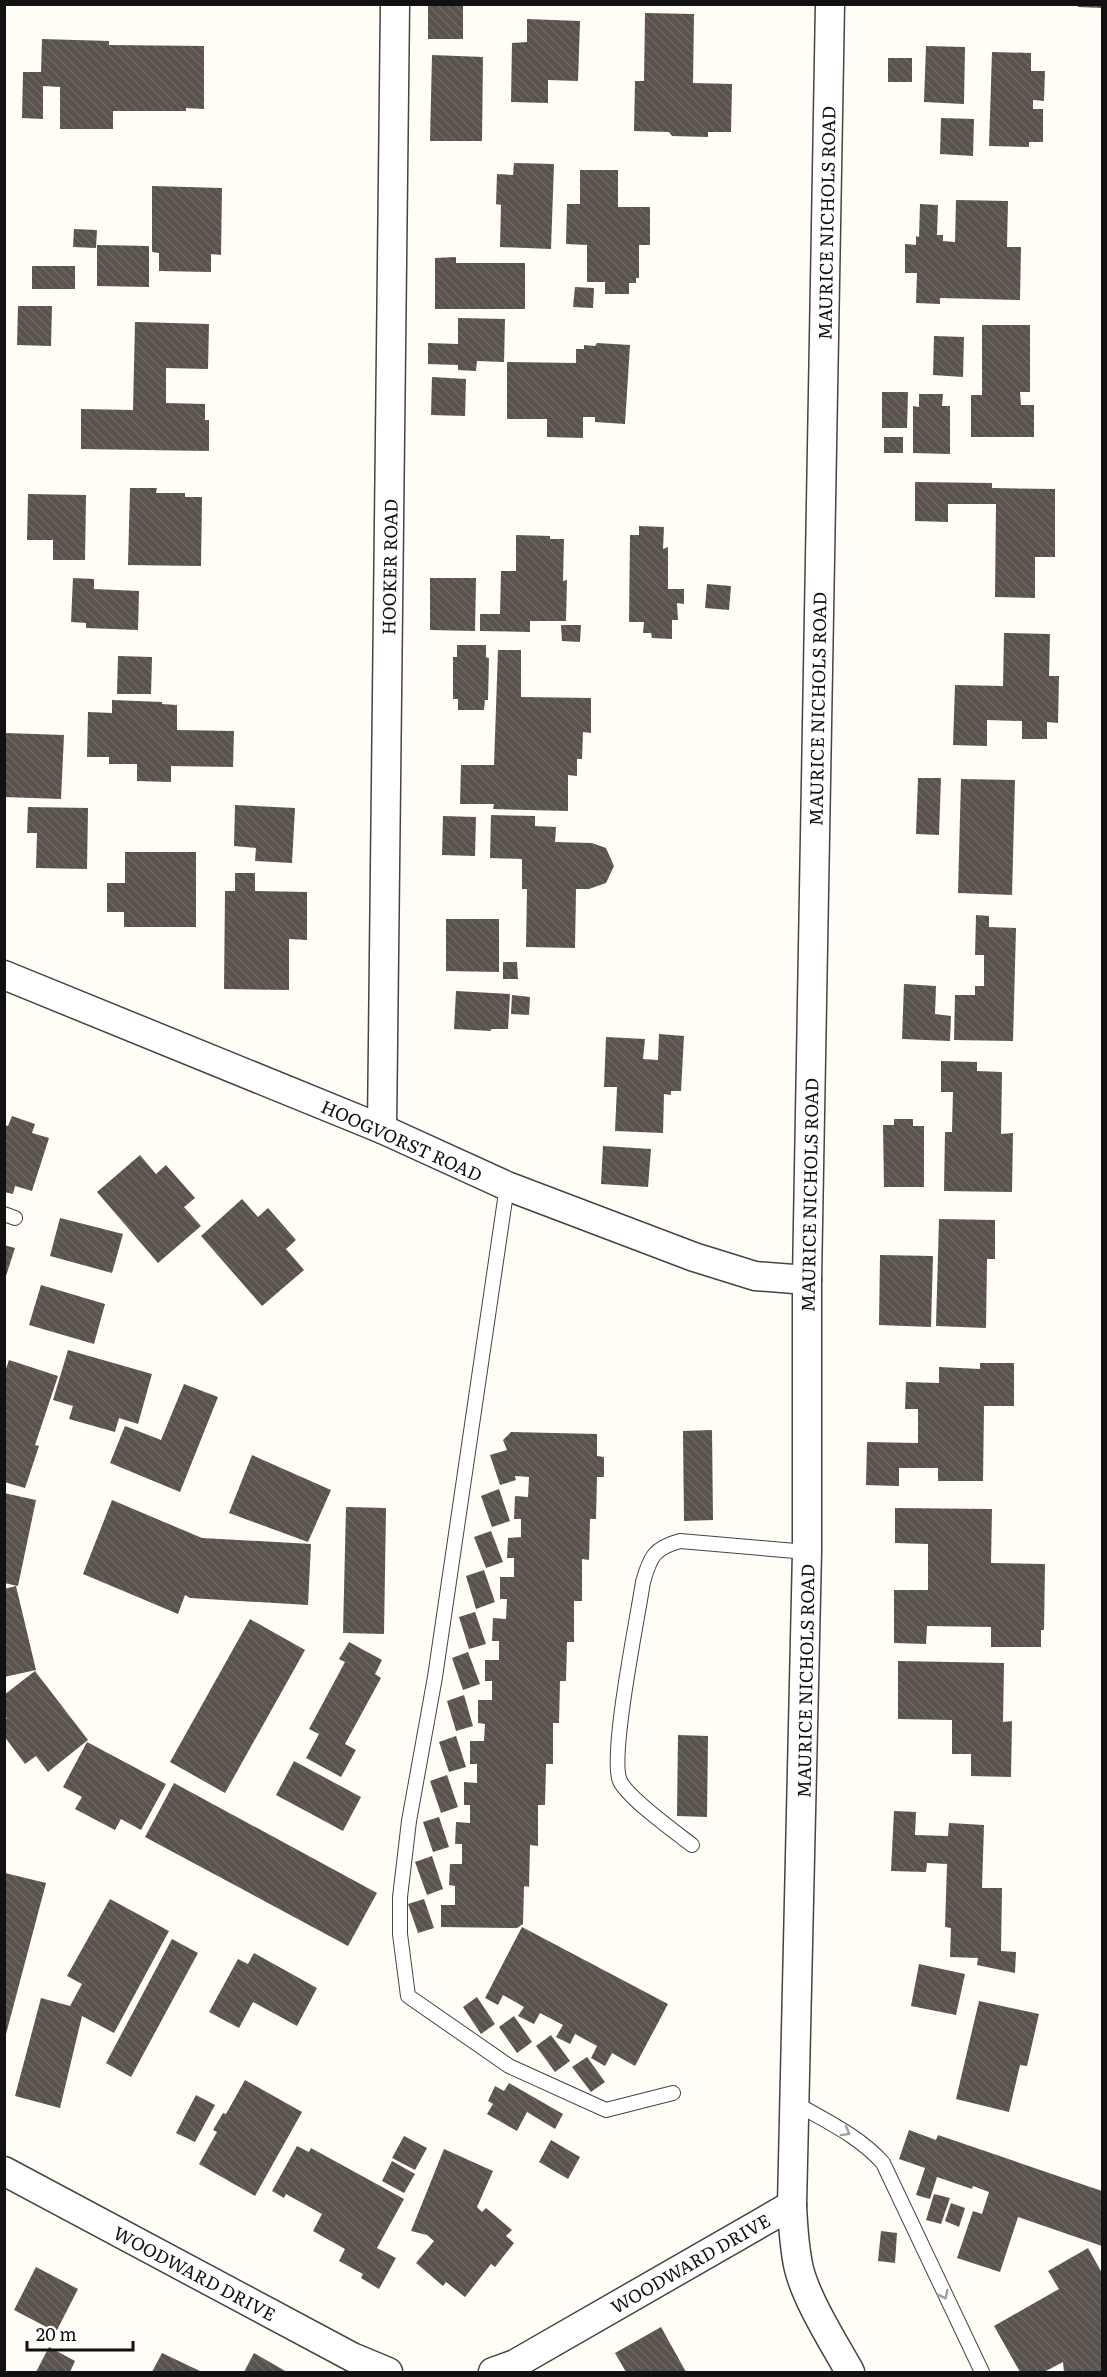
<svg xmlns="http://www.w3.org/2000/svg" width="1107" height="2377" viewBox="0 0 1107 2377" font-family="Literata,serif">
	<defs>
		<pattern id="building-back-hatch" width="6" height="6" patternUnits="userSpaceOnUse" patternTransform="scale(1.5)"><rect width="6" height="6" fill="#5a524d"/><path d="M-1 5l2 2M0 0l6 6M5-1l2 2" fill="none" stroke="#6d6662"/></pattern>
	</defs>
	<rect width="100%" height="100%" fill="#fffdf5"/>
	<g fill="url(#building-back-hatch)">
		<rect x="428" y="4" width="35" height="35"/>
		<polygon points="1078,4 1102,4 1102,8 1078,7"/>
		<polygon points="645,13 694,14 693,83 732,84 731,132 708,132 708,137 672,136 669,132 634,131 635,81 644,81"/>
		<polygon points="527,19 580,21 578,81 548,80 548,103 511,102 512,43 527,42"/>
		<polygon points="42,39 109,41 109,45 204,46 204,109 186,108 186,111 113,111 113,129 60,129 60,87 43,86 43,119 22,118 23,72 41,72"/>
		<polygon points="926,46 965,47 964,104 924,102"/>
		<polygon points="992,52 1031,53 1031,71 1045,71 1044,101 1033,100 1033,109 1043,109 1043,142 1029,142 1029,147 989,146"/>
		<polygon points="432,55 483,57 482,141 430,141"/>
		<rect x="888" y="58" width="24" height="24"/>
		<polygon points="941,118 974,119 973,156 940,154"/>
		<polygon points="514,163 554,164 551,249 500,247 501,205 496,204 497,174 513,175"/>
		<polygon points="580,170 618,170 618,207 650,207 650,245 639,245 639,278 636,278 636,283 629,283 629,294 605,294 605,282 587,282 587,245 566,244 567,204 580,204"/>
		<polygon points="152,186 222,188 221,255 211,254 211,272 159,271 159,253 152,252"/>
		<polygon points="956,200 1008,201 1007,247 1021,247 1020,300 940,298 940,304 916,303 917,273 905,273 905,244 916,245 916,236 919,237 920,204 938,205 937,235 943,235 943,241 955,242"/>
		<polygon points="74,229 97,230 96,248 73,247"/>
		<polygon points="97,245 149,246 149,287 97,286"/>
		<polygon points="456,257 456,263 525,263 525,309 435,309 435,258"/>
		<rect x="32" y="266" width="43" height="23"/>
		<polygon points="575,287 594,288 593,308 573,307"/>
		<polygon points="18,306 52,306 51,346 17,345"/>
		<polygon points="458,318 505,319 504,362 477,361 476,371 458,370 458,365 428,364 428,343 458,344"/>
		<polygon points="135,322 209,324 208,369 166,368 166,403 205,404 205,420 209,420 209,451 81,449 81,409 133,410"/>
		<polygon points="982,325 1030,325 1030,392 1020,392 1021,405 1034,405 1034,437 971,437 971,395 982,395"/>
		<polygon points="934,336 964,337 963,377 933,375"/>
		<polygon points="597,343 630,345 625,424 595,422 595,417 583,417 583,438 547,437 547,419 507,419 507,362 576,363 576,349 584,349 584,345 595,346"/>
		<polygon points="432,377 466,379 465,416 431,415"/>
		<polygon points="882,392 908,392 907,428 882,428"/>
		<polygon points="919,394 943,394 942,406 950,406 950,454 913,453 913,406 919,407"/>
		<rect x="884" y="437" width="19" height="16"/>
		<polygon points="915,482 992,483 992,488 1055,489 1055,557 1035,557 1035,598 995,597 996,504 948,504 948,522 915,521"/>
		<polygon points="130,488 157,488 156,493 185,493 185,497 202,497 201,566 128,565"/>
		<polygon points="28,494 86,495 85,560 53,560 53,540 27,540"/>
		<polygon points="639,526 664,527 663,549 668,547 668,589 684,589 684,604 677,603 678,620 672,620 672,639 652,638 651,633 643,633 644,622 629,622 630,535 639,535"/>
		<polygon points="516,535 550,536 550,539 564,539 563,581 567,580 566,621 530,621 530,632 480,631 480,614 500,614 501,571 516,571"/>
		<polygon points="73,578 94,579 94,589 139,591 138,630 86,628 86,623 71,622"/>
		<polygon points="430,578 476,578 475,631 430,630"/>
		<polygon points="707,584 731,586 729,610 705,608"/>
		<polygon points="561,625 581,625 580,642 562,641"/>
		<polygon points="1004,633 1050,634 1049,676 1059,676 1058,723 1047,722 1047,739 1022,739 1022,721 987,720 987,746 953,745 955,685 1003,686"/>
		<polygon points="457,645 486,645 486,657 489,658 488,700 485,700 484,710 458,710 458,699 453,699 453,657 457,657"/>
		<polygon points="498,650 521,650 521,697 591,698 591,733 583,732 582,759 577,759 577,776 568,775 568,811 493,809 494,804 460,804 461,765 494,765"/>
		<polygon points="118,656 152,657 151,694 117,694"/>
		<polygon points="112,700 162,702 162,704 177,705 177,730 234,731 233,767 171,766 171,782 137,781 137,764 109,764 109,757 87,757 88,712 112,713"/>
		<polygon points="5,733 64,735 61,799 4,797"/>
		<polygon points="918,778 941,778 939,835 916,834"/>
		<polygon points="961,779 1015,780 1012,895 958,893"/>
		<polygon points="235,805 295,808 292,863 255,861 256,848 234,846"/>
		<polygon points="28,807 88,808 87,869 36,868 37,833 27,833"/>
		<polygon points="491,815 535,816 535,826 556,827 555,842 592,843 606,848 614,866 606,883 589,889 576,889 575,948 526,947 527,889 522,889 522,859 490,858"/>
		<polygon points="443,816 476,817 475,856 442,855"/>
		<polygon points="125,852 196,852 196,927 124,927 124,912 107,912 107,883 125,883"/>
		<polygon points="235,873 255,873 255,891 307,892 307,940 289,939 289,990 224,989 225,891 235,891"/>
		<polygon points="976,915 989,916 989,927 1016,928 1013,1041 954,1040 955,995 975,995 975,986 984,986 984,955 975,955"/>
		<polygon points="446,919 499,919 499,972 446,971"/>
		<polygon points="503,962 517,962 518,979 503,979"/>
		<polygon points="904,984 936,986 935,1014 951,1016 950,1041 902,1039"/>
		<polygon points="456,991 510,994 508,1029 491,1029 491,1031 454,1029"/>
		<polygon points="512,995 530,997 529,1015 511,1014"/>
		<polygon points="659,1034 684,1036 681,1091 671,1091 671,1095 664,1094 663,1133 615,1131 617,1087 604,1087 606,1037 645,1039 643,1059 658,1060"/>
		<polygon points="941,1061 977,1062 977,1071 1002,1072 1001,1134 1013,1133 1012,1192 944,1191 945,1132 952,1132 953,1092 941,1092"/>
		<polygon points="12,1116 35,1124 32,1133 49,1138 32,1191 15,1186 13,1194 4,1192 4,1125 8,1126"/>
		<polygon points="894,1119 913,1119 913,1126 924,1126 924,1187 884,1187 883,1125 894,1125"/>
		<polygon points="603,1146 651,1149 648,1187 601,1184"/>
		<polygon points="140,1155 156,1174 166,1165 195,1198 184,1207 201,1226 158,1263 97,1192"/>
		<polygon points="242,1199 258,1217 268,1208 296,1240 286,1249 304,1270 262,1306 201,1236"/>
		<polygon points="60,1218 123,1234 112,1273 50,1256"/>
		<polygon points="939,1219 995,1220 995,1259 987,1259 986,1328 936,1326"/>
		<polygon points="4,1245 15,1248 5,1279 4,1279"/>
		<polygon points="880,1255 933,1256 931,1327 879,1325"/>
		<polygon points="41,1285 105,1304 94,1344 29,1325"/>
		<polygon points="68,1350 152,1374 138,1424 119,1418 115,1432 69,1419 73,1406 53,1400"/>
		<polygon points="9,1360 58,1376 35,1445 39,1446 25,1488 4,1482 4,1374"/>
		<polygon points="980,1363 1014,1363 1014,1406 984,1406 983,1481 938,1481 938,1468 899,1468 899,1486 866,1485 867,1442 918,1443 918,1409 905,1409 906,1382 939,1383 939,1367 980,1369"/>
		<polygon points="184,1384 218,1397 180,1492 110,1463 125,1426 161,1440"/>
		<polygon points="712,1430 713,1520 684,1521 683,1431"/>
		<polygon points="511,1432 597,1434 597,1456 604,1457 604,1477 597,1477 596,1519 590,1519 589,1560 582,1559 582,1601 574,1601 574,1642 567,1642 566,1681 560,1681 559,1723 553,1723 553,1764 546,1764 545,1805 538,1805 538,1846 530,1845 529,1887 524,1886 523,1924 517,1928 441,1927 441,1905 455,1905 455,1886 449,1885 450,1864 462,1864 462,1844 455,1844 456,1822 470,1823 470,1805 464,1805 464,1782 477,1783 477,1764 470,1764 470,1741 484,1741 485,1724 478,1723 478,1700 492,1700 492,1681 485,1681 485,1660 499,1660 499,1641 492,1641 493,1618 506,1619 507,1599 500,1599 500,1577 514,1577 514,1558 507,1558 508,1538 521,1537 521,1519 514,1519 515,1496 528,1497 529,1477 515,1476 516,1480 500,1485 490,1455 507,1450 503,1440"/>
		<polygon points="252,1455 331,1490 308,1542 229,1513"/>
		<polygon points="499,1489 510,1521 492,1527 481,1496"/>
		<polygon points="4,1493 36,1500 18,1586 4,1583"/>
		<polygon points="112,1500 202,1538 311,1544 308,1605 190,1598 185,1595 178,1614 83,1574"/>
		<polygon points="346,1507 386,1508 384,1634 343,1633"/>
		<polygon points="895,1508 992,1509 991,1563 1045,1564 1044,1630 1041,1630 1041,1647 991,1647 991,1627 927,1626 926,1644 894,1643 894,1590 928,1590 928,1544 895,1543"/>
		<polygon points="491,1531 503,1562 486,1568 474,1537"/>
		<polygon points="484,1570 495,1602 476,1609 466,1576"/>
		<polygon points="16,1586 36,1670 4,1677 4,1589"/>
		<polygon points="475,1612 486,1644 469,1649 459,1617"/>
		<polygon points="250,1619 305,1650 225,1793 170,1762"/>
		<polygon points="349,1642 382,1660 375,1674 381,1678 345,1744 356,1750 341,1777 306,1758 319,1734 309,1729 345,1662 339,1659"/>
		<polygon points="468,1652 480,1684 463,1690 452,1658"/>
		<polygon points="898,1661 1004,1663 1003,1722 1012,1721 1011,1777 971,1776 971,1754 952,1754 952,1720 898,1719"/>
		<polygon points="35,1671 88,1740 48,1772 36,1756 25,1764 4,1736 4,1720 7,1719 4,1715 4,1695"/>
		<polygon points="464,1695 473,1726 456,1731 447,1701"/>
		<polygon points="678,1735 708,1736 707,1817 677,1816"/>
		<polygon points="456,1736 466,1767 449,1772 439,1742"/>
		<polygon points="87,1742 166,1784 141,1830 121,1819 115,1830 75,1809 82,1797 63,1787"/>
		<polygon points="294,1761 361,1797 343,1831 276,1795"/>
		<polygon points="447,1775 458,1807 441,1813 430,1781"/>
		<polygon points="174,1783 377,1893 348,1946 145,1837"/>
		<polygon points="894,1811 916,1812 915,1835 948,1836 949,1823 984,1825 982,1888 1002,1888 1001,1951 1016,1952 1015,1973 977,1965 978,1958 950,1957 951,1928 945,1927 947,1864 927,1863 926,1872 891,1871"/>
		<polygon points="439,1817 449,1847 433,1852 423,1822"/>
		<polygon points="432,1856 443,1889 427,1895 415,1862"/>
		<polygon points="5,1873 46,1883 5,2038"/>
		<polygon points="110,1899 169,1931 114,2033 82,2016 60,2108 15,2096 41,1998 70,2006 82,1984 67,1976"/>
		<polygon points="424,1899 434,1928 418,1933 408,1904"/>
		<polygon points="522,1927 668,2004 635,2066 612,2053 605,2066 591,2058 597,2046 575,2034 570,2044 556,2037 563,2025 540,2013 534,2024 518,2016 524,2007 503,1995 498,2005 485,1998"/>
		<polygon points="172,1939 198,1953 131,2077 106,2063"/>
		<polygon points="254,1953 317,1988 297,2026 253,2002 239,2028 209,2012 238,1959 248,1964"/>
		<polygon points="919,1964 965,1974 956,2015 911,2006"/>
		<polygon points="477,1997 495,2024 481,2034 463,2007"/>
		<polygon points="979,2001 1039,2014 1027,2066 1020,2065 1009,2112 956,2099"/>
		<polygon points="514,2016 532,2042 517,2053 499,2027"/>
		<polygon points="551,2035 570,2061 555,2072 536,2046"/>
		<polygon points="587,2057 605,2082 591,2092 572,2067"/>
		<polygon points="245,2080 302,2112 255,2196 199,2164 217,2132 213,2130 223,2113 226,2114"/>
		<polygon points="509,2083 563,2114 555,2129 527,2112 517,2131 487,2114 493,2104 488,2101 495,2086 504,2091"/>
		<polygon points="196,2095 215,2105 195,2142 176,2133"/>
		<polygon points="909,2130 936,2140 938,2135 1102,2191 1102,2246 1018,2217 1000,2272 957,2258 973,2211 982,2214 989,2192 973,2186 972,2189 937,2177 930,2199 916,2195 925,2168 899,2159"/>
		<polygon points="404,2136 427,2148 415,2170 392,2158"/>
		<polygon points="551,2140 580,2157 568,2179 539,2162"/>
		<polygon points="297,2146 309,2152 311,2148 404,2199 377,2248 396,2258 379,2289 361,2278 363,2274 339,2261 345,2249 313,2231 322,2214 286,2194 284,2198 272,2191"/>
		<polygon points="444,2149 493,2171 477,2207 482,2212 486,2208 512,2230 506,2236 514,2243 495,2267 491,2264 465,2297 446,2282 443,2286 416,2263 434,2241 427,2235 411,2231"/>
		<polygon points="392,2161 415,2174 404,2193 382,2181"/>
		<polygon points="934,2194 950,2198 941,2224 926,2220"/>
		<polygon points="951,2203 965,2208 959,2227 945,2221"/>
		<polygon points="881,2231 897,2233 895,2263 878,2261"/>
		<polygon points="1088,2248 1102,2273 1102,2372 1064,2372 1063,2362 1044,2372 1020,2372 994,2326 1059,2289 1048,2271"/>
		<polygon points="36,2267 78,2289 56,2332 14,2310"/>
		<polygon points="661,2327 686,2372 626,2372 615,2353"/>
		<polygon points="49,2347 75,2361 70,2372 36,2372"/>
		<polygon points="162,2353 202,2372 152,2372"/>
		<polygon points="254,2353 287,2372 244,2372"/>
	</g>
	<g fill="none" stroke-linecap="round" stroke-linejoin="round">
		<defs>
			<g id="lane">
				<polyline points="507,1186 435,1677 409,1821 400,1897 400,1934 408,1996 509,2066 606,2110 673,2093"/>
				<polyline points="4,1214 15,1218"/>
				<path d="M692,1845C675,1832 628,1798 620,1781C609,1757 638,1616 643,1582C650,1557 654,1548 680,1541L807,1552"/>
				<path d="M795,2103C826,2121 859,2136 883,2163L982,2372"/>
			</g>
			<g id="street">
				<path d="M830,4L807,1280V1552L792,2205C793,2226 794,2248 799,2269C807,2301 834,2343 850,2372"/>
				<polyline points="4,975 382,1129 507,1186 694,1257 755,1276 807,1280"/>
				<polyline points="382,1129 395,4"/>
				<polyline points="4,2171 352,2357 388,2372"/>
				<polyline points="493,2372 515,2364 792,2205"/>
			</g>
		</defs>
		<use href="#lane" stroke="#444" stroke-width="16"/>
		<use href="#street" stroke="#444" stroke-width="31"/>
		<use href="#lane" stroke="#fff" stroke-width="14"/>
		<use href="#street" stroke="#fff" stroke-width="28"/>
	</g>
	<defs><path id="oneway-chevron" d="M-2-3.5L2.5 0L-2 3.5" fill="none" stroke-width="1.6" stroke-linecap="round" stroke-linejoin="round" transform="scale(1.5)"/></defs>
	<g stroke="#a0a0a0">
		<use href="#oneway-chevron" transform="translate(846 2132) rotate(29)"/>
		<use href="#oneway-chevron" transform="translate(944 2295) rotate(64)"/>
	</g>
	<g text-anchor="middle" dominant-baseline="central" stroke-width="6" stroke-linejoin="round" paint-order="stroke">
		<g font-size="18" fill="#111" stroke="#fff">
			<text transform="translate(826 223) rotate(-89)">MAURICE NICHOLS ROAD</text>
			<text transform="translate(389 567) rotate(-89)">HOOKER ROAD</text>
			<text transform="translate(817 709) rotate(-89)">MAURICE NICHOLS ROAD</text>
			<text transform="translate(402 1140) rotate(24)">HOOGVORST ROAD</text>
			<text transform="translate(809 1195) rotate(-89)">MAURICE NICHOLS ROAD</text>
			<text transform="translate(805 1681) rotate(-89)">MAURICE NICHOLS ROAD</text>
			<text transform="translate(690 2263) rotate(-30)">WOODWARD DRIVE</text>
			<text transform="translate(195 2273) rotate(28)">WOODWARD DRIVE</text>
		</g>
	</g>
	<rect width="1107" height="2377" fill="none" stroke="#111111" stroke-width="12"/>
	<path d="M27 2341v9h106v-9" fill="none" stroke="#111111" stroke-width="3"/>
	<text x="36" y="2341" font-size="18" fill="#111111" stroke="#ffffff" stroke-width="4.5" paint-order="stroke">20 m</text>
</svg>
